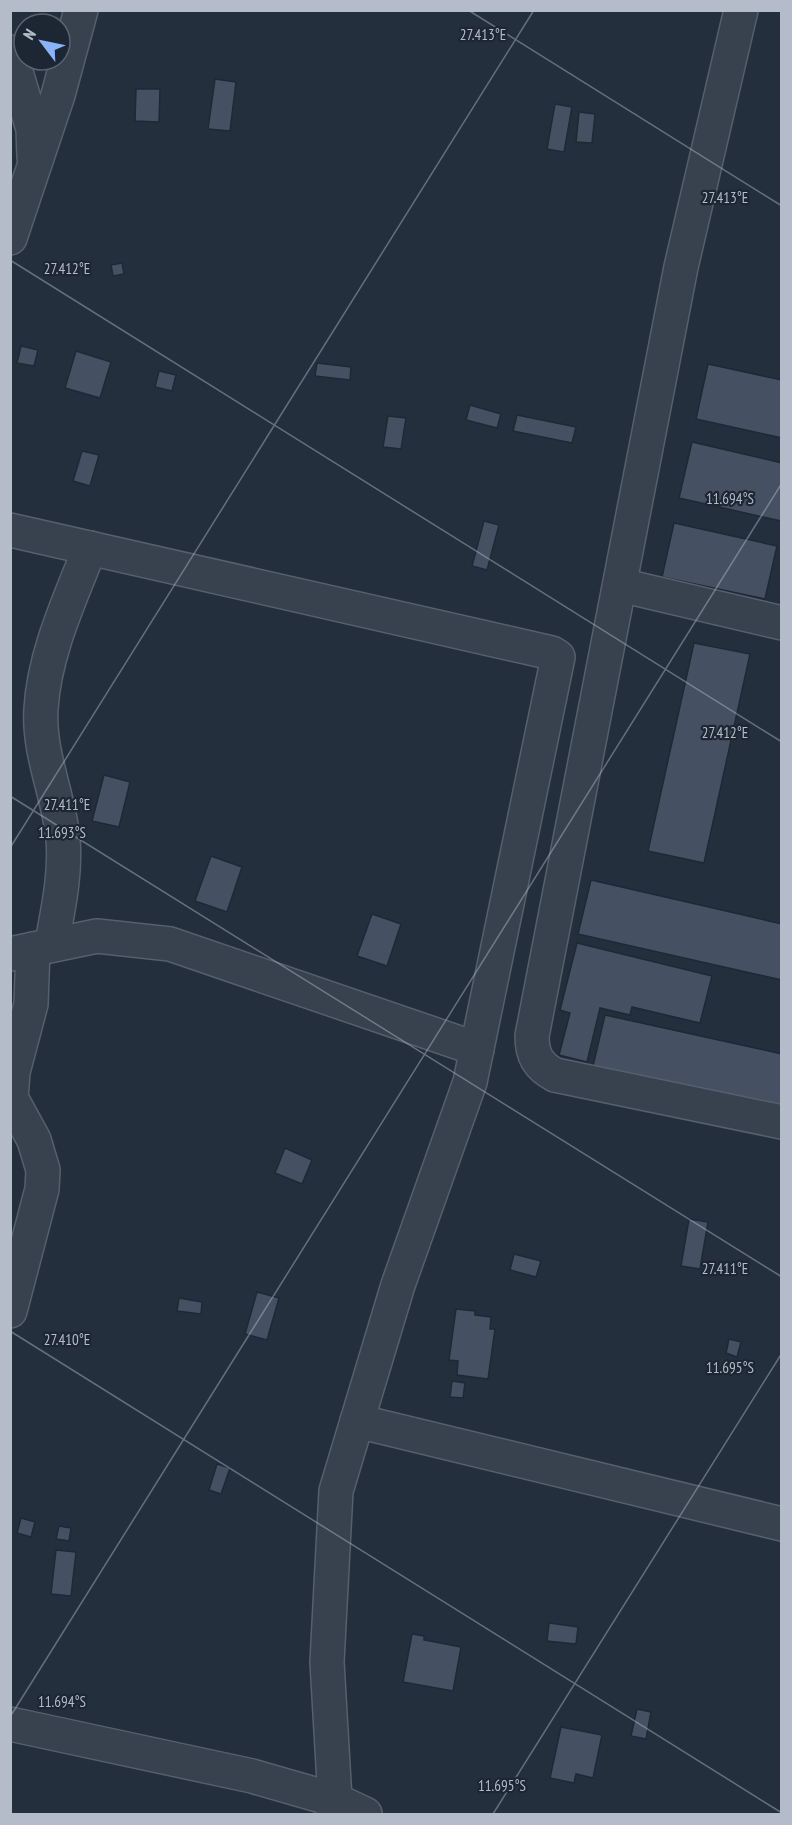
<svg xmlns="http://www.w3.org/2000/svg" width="792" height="1825" viewBox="0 0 792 1825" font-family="'PT Sans Narrow',sans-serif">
	<rect width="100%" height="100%" fill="#242f3e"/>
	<g fill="#455162" stroke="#1f2835" stroke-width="1.5">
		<polygon points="215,79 236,82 230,131 208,129"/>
		<polygon points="136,89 160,89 159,122 135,121"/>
		<polygon points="555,104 572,107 564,152 547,149"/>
		<polygon points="579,112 595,114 592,143 576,142"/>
		<polygon points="122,263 124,274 113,276 111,265"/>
		<polygon points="21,346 38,350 34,366 17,363"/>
		<polygon points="76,351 111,362 100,398 65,388"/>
		<polygon points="317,363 351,367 350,380 315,376"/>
		<polygon points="708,364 782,380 782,438 696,419"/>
		<polygon points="159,371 176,375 172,391 155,387"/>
		<polygon points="470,405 501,414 497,428 466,420"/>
		<polygon points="517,415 576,427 572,443 513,431"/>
		<polygon points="388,416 406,418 401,449 383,447"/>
		<polygon points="692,442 782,463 781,521 679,498"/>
		<polygon points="82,451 99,455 90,486 73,481"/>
		<polygon points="484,521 499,525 487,570 472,566"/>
		<polygon points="674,523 777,546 765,599 662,577"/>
		<polygon points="694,643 750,654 704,863 648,851"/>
		<polygon points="104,775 130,782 119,827 92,821"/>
		<polygon points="211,856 242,867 227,912 195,901"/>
		<polygon points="591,880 782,924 782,980 578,934"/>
		<polygon points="372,914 401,924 387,966 357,956"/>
		<polygon points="577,943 712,976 700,1023 632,1007 630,1015 600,1008 587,1062 559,1055 570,1013 560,1010"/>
		<polygon points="605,1015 782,1054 782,1107 593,1066"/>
		<polygon points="285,1148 312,1160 302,1184 275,1173"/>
		<polygon points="689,1219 708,1222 700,1269 681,1266"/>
		<polygon points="514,1254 541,1261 536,1277 510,1270"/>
		<polygon points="257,1292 279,1298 267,1340 245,1334"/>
		<polygon points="179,1298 202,1302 201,1314 177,1311"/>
		<polygon points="456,1309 475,1311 475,1315 491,1317 490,1329 495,1329 488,1379 457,1375 458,1361 449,1360"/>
		<polygon points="729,1339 741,1342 737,1357 726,1353"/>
		<polygon points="452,1381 465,1383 463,1398 450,1397"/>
		<polygon points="217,1464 230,1468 221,1494 209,1490"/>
		<polygon points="21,1518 35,1522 31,1537 17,1533"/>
		<polygon points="59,1526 71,1528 69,1541 56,1539"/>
		<polygon points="56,1550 76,1552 71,1596 51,1594"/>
		<polygon points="549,1623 578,1627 576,1644 547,1641"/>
		<polygon points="412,1634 424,1636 424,1640 461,1647 453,1691 403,1682"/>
		<polygon points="637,1709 651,1712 646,1739 631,1736"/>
		<polygon points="561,1727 602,1735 593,1778 576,1774 574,1783 550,1778"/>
	</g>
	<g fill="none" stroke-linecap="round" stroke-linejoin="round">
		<defs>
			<g id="minor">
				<path d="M741,10L681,267L532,1036C532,1055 538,1066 555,1075L782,1122"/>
				<polyline points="10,52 33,129 34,157"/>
				<polyline points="10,238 58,95 81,10"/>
				<polyline points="10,530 552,653 558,657 470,1082 398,1285 336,1491 327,1662 335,1800 333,1814"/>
				<polyline points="620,585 782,623"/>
				<path d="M52,943C58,909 66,874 63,839C59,796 38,753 41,709C44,654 70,599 90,548"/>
				<polyline points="10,954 97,936 170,944 477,1049"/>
				<polyline points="10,1311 42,1189 43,1170 34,1140 11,1098 13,1072 31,1004 33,949"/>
				<polyline points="357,1421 782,1524"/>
				<polyline points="10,1724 252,1776 335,1800 365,1814"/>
			</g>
		</defs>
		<use href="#minor" stroke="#565f6c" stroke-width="36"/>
		<use href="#minor" stroke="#38414e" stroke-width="33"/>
	</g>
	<path fill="none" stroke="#b4bcc9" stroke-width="1.5" stroke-opacity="0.45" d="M468,10L782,206M10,260L782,742M10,796L782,1277M10,848L534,10M10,1331L782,1813M10,1717L782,483M493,1814L782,1353"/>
	<g font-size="15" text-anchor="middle" fill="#b4bcc9" stroke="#1d2633" stroke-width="4.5" stroke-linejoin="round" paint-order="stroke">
		<text x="483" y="40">27.413°E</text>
		<text x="725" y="203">27.413°E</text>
		<text x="67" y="274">27.412°E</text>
		<text x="730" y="504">11.694°S</text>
		<text x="725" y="738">27.412°E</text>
		<text x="67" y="810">27.411°E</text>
		<text x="62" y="838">11.693°S</text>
		<text x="725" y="1274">27.411°E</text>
		<text x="67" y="1345">27.410°E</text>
		<text x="730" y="1373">11.695°S</text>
		<text x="62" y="1707">11.694°S</text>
		<text x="502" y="1791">11.695°S</text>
	</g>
	<rect width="792" height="1825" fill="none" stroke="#b4bcc9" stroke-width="24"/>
	<g transform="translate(42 42) rotate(302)"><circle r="28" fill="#1d2633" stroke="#59626f" stroke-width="1.5"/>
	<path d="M0-4.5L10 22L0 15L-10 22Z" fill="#8ab4f8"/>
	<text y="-9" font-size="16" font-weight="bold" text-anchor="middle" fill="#b4bcc9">N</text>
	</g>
</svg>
